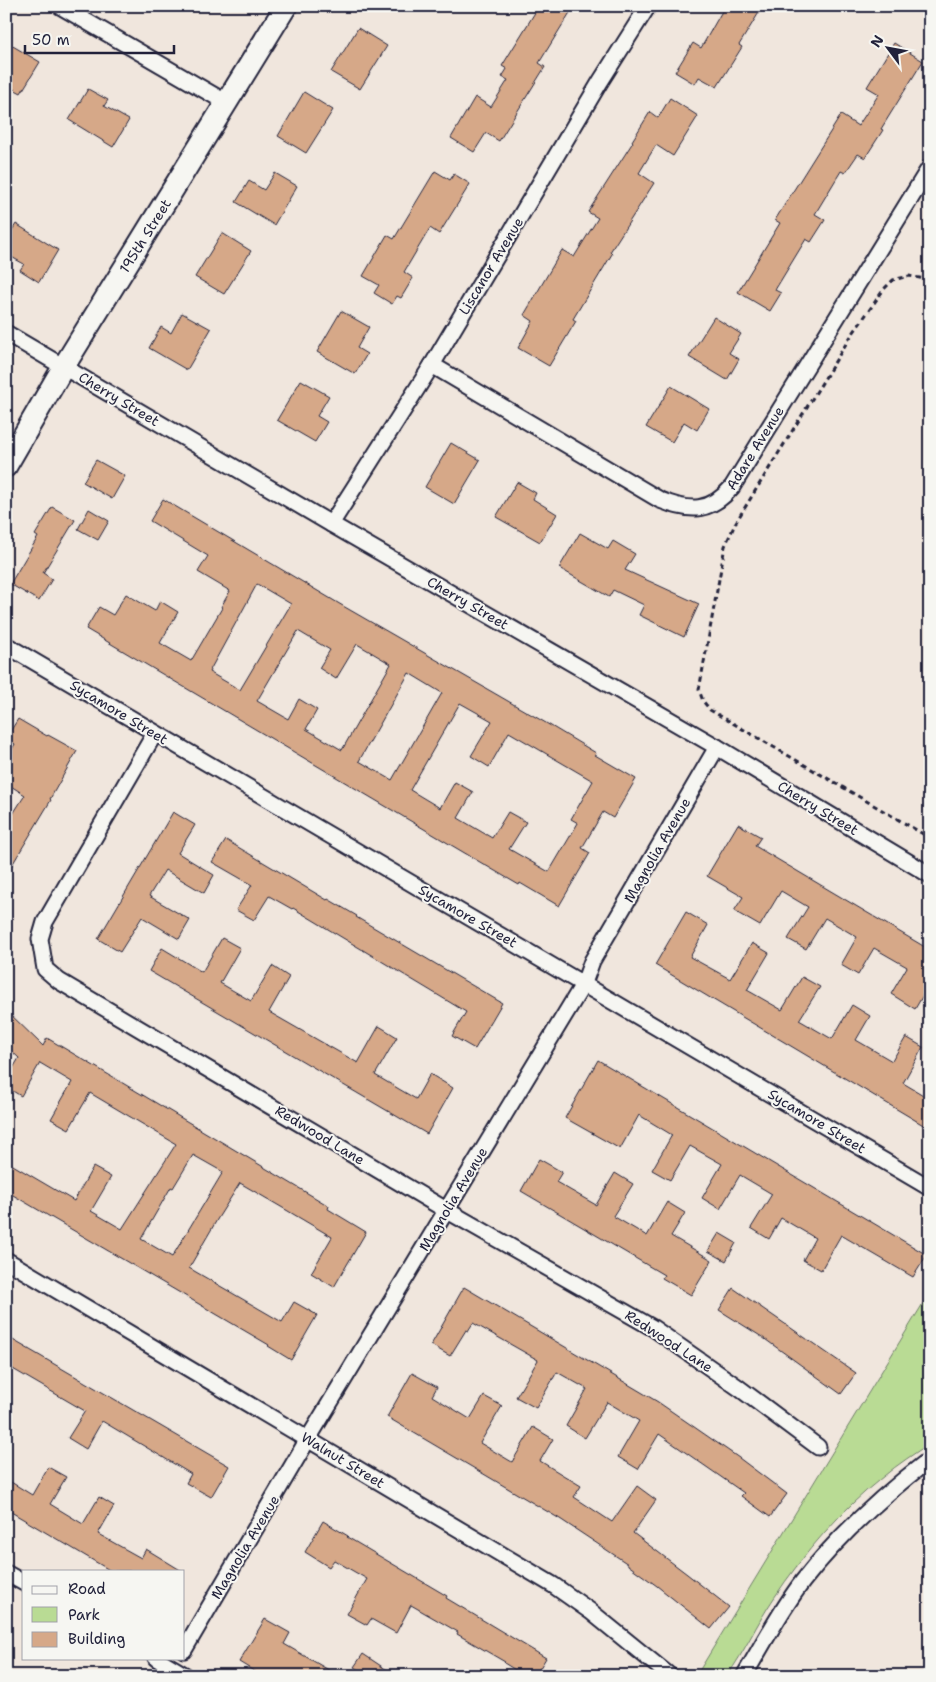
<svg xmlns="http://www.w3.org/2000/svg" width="936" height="1682" viewBox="0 0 936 1682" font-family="'Shantell Sans',sans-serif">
	<rect width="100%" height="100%" fill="#f0e6dd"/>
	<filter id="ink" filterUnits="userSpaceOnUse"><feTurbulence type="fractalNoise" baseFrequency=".02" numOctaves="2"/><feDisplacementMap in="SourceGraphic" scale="10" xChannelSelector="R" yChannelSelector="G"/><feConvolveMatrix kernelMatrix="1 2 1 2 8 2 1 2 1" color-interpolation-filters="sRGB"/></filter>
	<g filter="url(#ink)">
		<path fill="#b9db94" stroke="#6e7e68" d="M930,1292V1443C914,1454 898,1464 884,1476C841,1510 804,1553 774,1598C757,1623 745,1651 727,1676H696Z"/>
		<g fill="#d6a888" stroke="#22223b" fill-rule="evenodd">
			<polygon points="539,6 574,6 539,63 545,67 499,141 486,133 474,152 451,138 475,97 491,107 508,80 502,77 507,69 502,66"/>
			<polygon points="725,6 763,6 739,45 742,47 717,87 699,77 695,84 675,72 693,43 701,48"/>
			<polygon points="358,28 387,46 360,89 331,72"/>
			<polygon points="6,42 40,62 21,93 6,85"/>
			<polygon points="894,43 923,61 881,129 883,130 865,158 858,154 845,173 841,171 815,214 825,220 811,242 806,239 775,290 781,293 770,311 738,292 780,223 775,220 841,115 858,126 879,94 867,87"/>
			<polygon points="88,89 108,100 104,106 129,120 113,147 69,120"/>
			<polygon points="304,92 333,110 306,153 278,136"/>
			<polygon points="670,98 698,116 673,156 656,145 639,173 654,183 610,252 612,254 573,319 576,321 549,366 518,348 533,321 524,315 562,250 574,257 598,218 588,212 633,142 632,141 650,112 658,118"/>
			<polygon points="435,171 450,180 454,174 470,184 439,234 430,228 404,272 413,278 401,298 397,296 392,304 374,293 379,285 363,276 387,235 394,239"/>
			<polygon points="275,173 297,186 274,225 236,202 249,181 264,190"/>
			<polygon points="16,224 58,250 39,282 20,270 24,264 6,254 6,240"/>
			<polygon points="222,233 251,251 224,294 195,277"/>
			<polygon points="341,311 369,327 357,348 367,354 355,374 317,352"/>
			<polygon points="182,313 211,329 187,370 149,348 161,327 171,333"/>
			<polygon points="714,317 741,334 729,353 739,359 727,380 689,357"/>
			<polygon points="301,380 329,396 317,416 327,422 315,442 277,420"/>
			<polygon points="671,386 709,409 697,430 684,422 672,442 646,427"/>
			<polygon points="451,443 480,460 454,504 425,487"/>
			<polygon points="96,460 125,476 112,499 83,482"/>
			<polygon points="517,482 536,493 533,499 557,514 540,542 496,517"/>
			<path d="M163,499L343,606L546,723L596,753L595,755L636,779L613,818L603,812L582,848L590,853L559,906L520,883L519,885L490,868L86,629L99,607L113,615L126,594L155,611L160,601L178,612L160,643L191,661L222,608L221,607L230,591L198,572L208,556L150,521ZM257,584L291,604L240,690L209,672ZM298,631L330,650L319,668L336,679L357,644L391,664L342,750L306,729L317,710L299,699L288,719L257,701ZM409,673L442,693L392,780L359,761ZM460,703L492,721L471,756L489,767L509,732L593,781L571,819L578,823L549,872L509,849L526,822L508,812L492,838L458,818L473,792L455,782L440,808L410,790Z"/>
			<polygon points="52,507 75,520 43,573 52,579 39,601 10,584 38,537 35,535"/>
			<polygon points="89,509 109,521 98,540 78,529"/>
			<polygon points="580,533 608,549 613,541 635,554 625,570 699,604 684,637 639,615 644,605 613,590 609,597 559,568"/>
			<polygon points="18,719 47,736 48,735 77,751 50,799 51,800 6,875 6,825 25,795 6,783 6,759 15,744 6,738"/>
			<polygon points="173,812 195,825 178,853 214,875 204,893 165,870 149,896 190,920 179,939 142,917 120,952 98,939"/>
			<polygon points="738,824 761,837 755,846 930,950 930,983 915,1009 891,994 907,967 874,948 858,975 841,965 857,937 825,918 806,949 788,939 808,907 781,891 760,926 734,911 743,897 707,876"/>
			<polygon points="226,840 327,900 328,899 357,916 356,917 502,1003 475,1049 452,1036 466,1012 293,908 292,909 269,896 254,920 236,910 252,885 212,862"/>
			<polygon points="686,912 708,925 690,957 730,979 752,943 769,953 747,990 782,1010 802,977 820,987 799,1020 832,1039 852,1005 870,1016 856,1040 892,1061 906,1037 923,1047 903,1083 930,1099 930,1129 655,965"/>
			<polygon points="222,938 240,948 220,983 251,1001 272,966 289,977 269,1012 358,1063 379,1026 397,1037 375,1075 416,1099 430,1074 453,1088 427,1134 149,971 162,948 202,972"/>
			<path d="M6,1010L43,1046L47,1038L329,1206L328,1209L366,1232L334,1287L311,1273L332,1237L288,1211L240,1183L218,1218L189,1268L282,1322L294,1302L317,1315L291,1360L268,1346L269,1345L6,1191V1161L74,1201L93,1167L111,1177L91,1211L122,1229L176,1144L90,1093L69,1129L51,1119L72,1082L40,1063L21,1096L6,1087V1080L19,1058L6,1046ZM193,1155L223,1172L172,1257L141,1239L171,1187L173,1188Z"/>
			<polygon points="598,1060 927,1255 913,1277 841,1235 821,1270 803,1260 815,1238 781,1218 769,1239 751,1228 772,1194 740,1175 720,1209 702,1198 722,1164 690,1146 670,1180 652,1170 672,1135 639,1115 620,1149 565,1118"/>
			<polygon points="539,1159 562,1172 556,1182 596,1205 615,1173 633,1184 613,1216 647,1236 667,1202 685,1213 671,1236 712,1260 691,1295 662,1278 664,1275 521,1191"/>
			<polygon points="719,1233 736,1243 726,1261 708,1251"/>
			<polygon points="464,1287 658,1402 739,1458 787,1494 770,1517 741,1496 744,1493 659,1434 638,1469 618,1457 639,1421 607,1402 585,1438 566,1426 587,1389 557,1372 536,1408 516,1397 538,1360 473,1323 468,1331 466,1330 450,1356 431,1345"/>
			<polygon points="733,1288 856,1373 841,1394 762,1337 719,1310"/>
			<polygon points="6,1336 229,1466 211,1497 186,1483 191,1474 102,1421 86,1449 68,1438 85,1411 6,1365"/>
			<polygon points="412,1373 437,1387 432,1396 470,1419 484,1396 502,1406 480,1443 512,1462 533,1427 553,1439 540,1461 581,1486 574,1497 612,1522 637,1486 656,1500 633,1533 687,1574 729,1607 711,1629 657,1586 628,1565 628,1564 560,1519 387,1417"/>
			<polygon points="48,1467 66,1477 50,1504 83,1524 99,1497 114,1506 98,1534 141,1558 146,1549 182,1571 111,1571 6,1509 6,1479 32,1495"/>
			<polygon points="323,1521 348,1536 347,1537 447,1596 446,1598 546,1658 535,1676 525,1676 504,1663 505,1662 457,1634 458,1632 411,1605 396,1633 371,1619 367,1625 347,1614 367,1579 334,1560 329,1567 305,1552"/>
			<polygon points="265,1619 290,1633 284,1644 339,1676 262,1676 239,1662"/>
			<polygon points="363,1654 396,1676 368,1676 354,1667"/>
		</g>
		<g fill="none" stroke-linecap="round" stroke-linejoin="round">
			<defs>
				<g id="street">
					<polyline points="60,6 227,103"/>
					<polyline points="6,333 331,524 717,747 930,875"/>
					<path d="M432,365L660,500C690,512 710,513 732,487L930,167"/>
					<polyline points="331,524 432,365 600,82 648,6"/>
					<polyline points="6,645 930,1188"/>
					<polyline points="155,733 45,922 40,939 45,969 59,981 446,1210 653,1328 739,1388 818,1447"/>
					<polyline points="6,1260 553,1585 590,1611 670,1676"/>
					<polyline points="6,1573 24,1583"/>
					<polyline points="184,1650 308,1439 584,983 592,961 717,747"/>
					<polyline points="156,1658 186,1676"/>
					<path d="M744,1676C763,1644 780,1611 803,1581C839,1535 883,1495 930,1459"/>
				</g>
				<polyline id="secondary" points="6,466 64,366 286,6"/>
			</defs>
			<use href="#street" stroke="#22223b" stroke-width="19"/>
			<use href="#secondary" stroke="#22223b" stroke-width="25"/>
			<polyline stroke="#22223b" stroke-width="3" stroke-dasharray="5 4" stroke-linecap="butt" points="930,280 909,276 893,280 884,289 849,339 736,522 725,546 699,690 703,701 710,710 930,838"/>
			<use href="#street" stroke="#f6f6f2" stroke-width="15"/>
			<use href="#secondary" stroke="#f6f6f2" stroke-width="21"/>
		</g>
	</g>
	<g text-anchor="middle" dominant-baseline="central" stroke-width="4" stroke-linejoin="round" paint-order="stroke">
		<g font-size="14" fill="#22223b" stroke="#f6f6f2">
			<text transform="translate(145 236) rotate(-58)">195th Street</text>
			<text transform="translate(491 266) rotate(-59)">Liscanor Avenue</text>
			<text transform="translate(119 399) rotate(31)">Cherry Street</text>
			<text transform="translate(755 448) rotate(-58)">Adare Avenue</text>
			<text transform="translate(468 603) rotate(30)">Cherry Street</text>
			<text transform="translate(119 712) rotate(31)">Sycamore Street</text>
			<text transform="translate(818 808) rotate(31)">Cherry Street</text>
			<text transform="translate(657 850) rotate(-60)">Magnolia Avenue</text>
			<text transform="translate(468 916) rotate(30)">Sycamore Street</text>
			<text transform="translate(817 1121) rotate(31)">Sycamore Street</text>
			<text transform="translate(320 1135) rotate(31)">Redwood Lane</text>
			<text transform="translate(453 1199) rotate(-59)">Magnolia Avenue</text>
			<text transform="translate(669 1341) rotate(33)">Redwood Lane</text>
			<text transform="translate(343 1460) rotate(31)">Walnut Street</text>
			<text transform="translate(245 1547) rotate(-59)">Magnolia Avenue</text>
		</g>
	</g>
	<rect width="936" height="1682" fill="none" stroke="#f6f6f2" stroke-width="25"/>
	<rect x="12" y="12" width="911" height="1657" fill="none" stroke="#22223b" stroke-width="2" filter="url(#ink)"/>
	<rect x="22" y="1570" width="162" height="90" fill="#f6f6f2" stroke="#a1a1a9"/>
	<rect x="32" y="1586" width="25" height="8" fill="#f6f6f2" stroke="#a1a1a9"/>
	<text x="68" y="1594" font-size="15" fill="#22223b">Road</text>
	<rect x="32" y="1607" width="25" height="15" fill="#b9db94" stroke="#a1a1a9"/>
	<text x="68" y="1620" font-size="15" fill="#22223b">Park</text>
	<rect x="32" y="1632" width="25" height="15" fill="#d6a888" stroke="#a1a1a9"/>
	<text x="68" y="1644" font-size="15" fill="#22223b">Building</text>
	<g transform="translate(888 48) rotate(302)" stroke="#f6f6f2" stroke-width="4" paint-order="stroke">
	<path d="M0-4L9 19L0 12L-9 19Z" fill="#22223b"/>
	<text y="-8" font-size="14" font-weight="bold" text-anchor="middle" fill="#22223b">N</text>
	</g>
	<path d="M25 45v8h149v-8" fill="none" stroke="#22223b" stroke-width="2.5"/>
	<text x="32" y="45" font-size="15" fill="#22223b" stroke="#f6f6f2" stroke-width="4" paint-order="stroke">50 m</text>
</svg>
